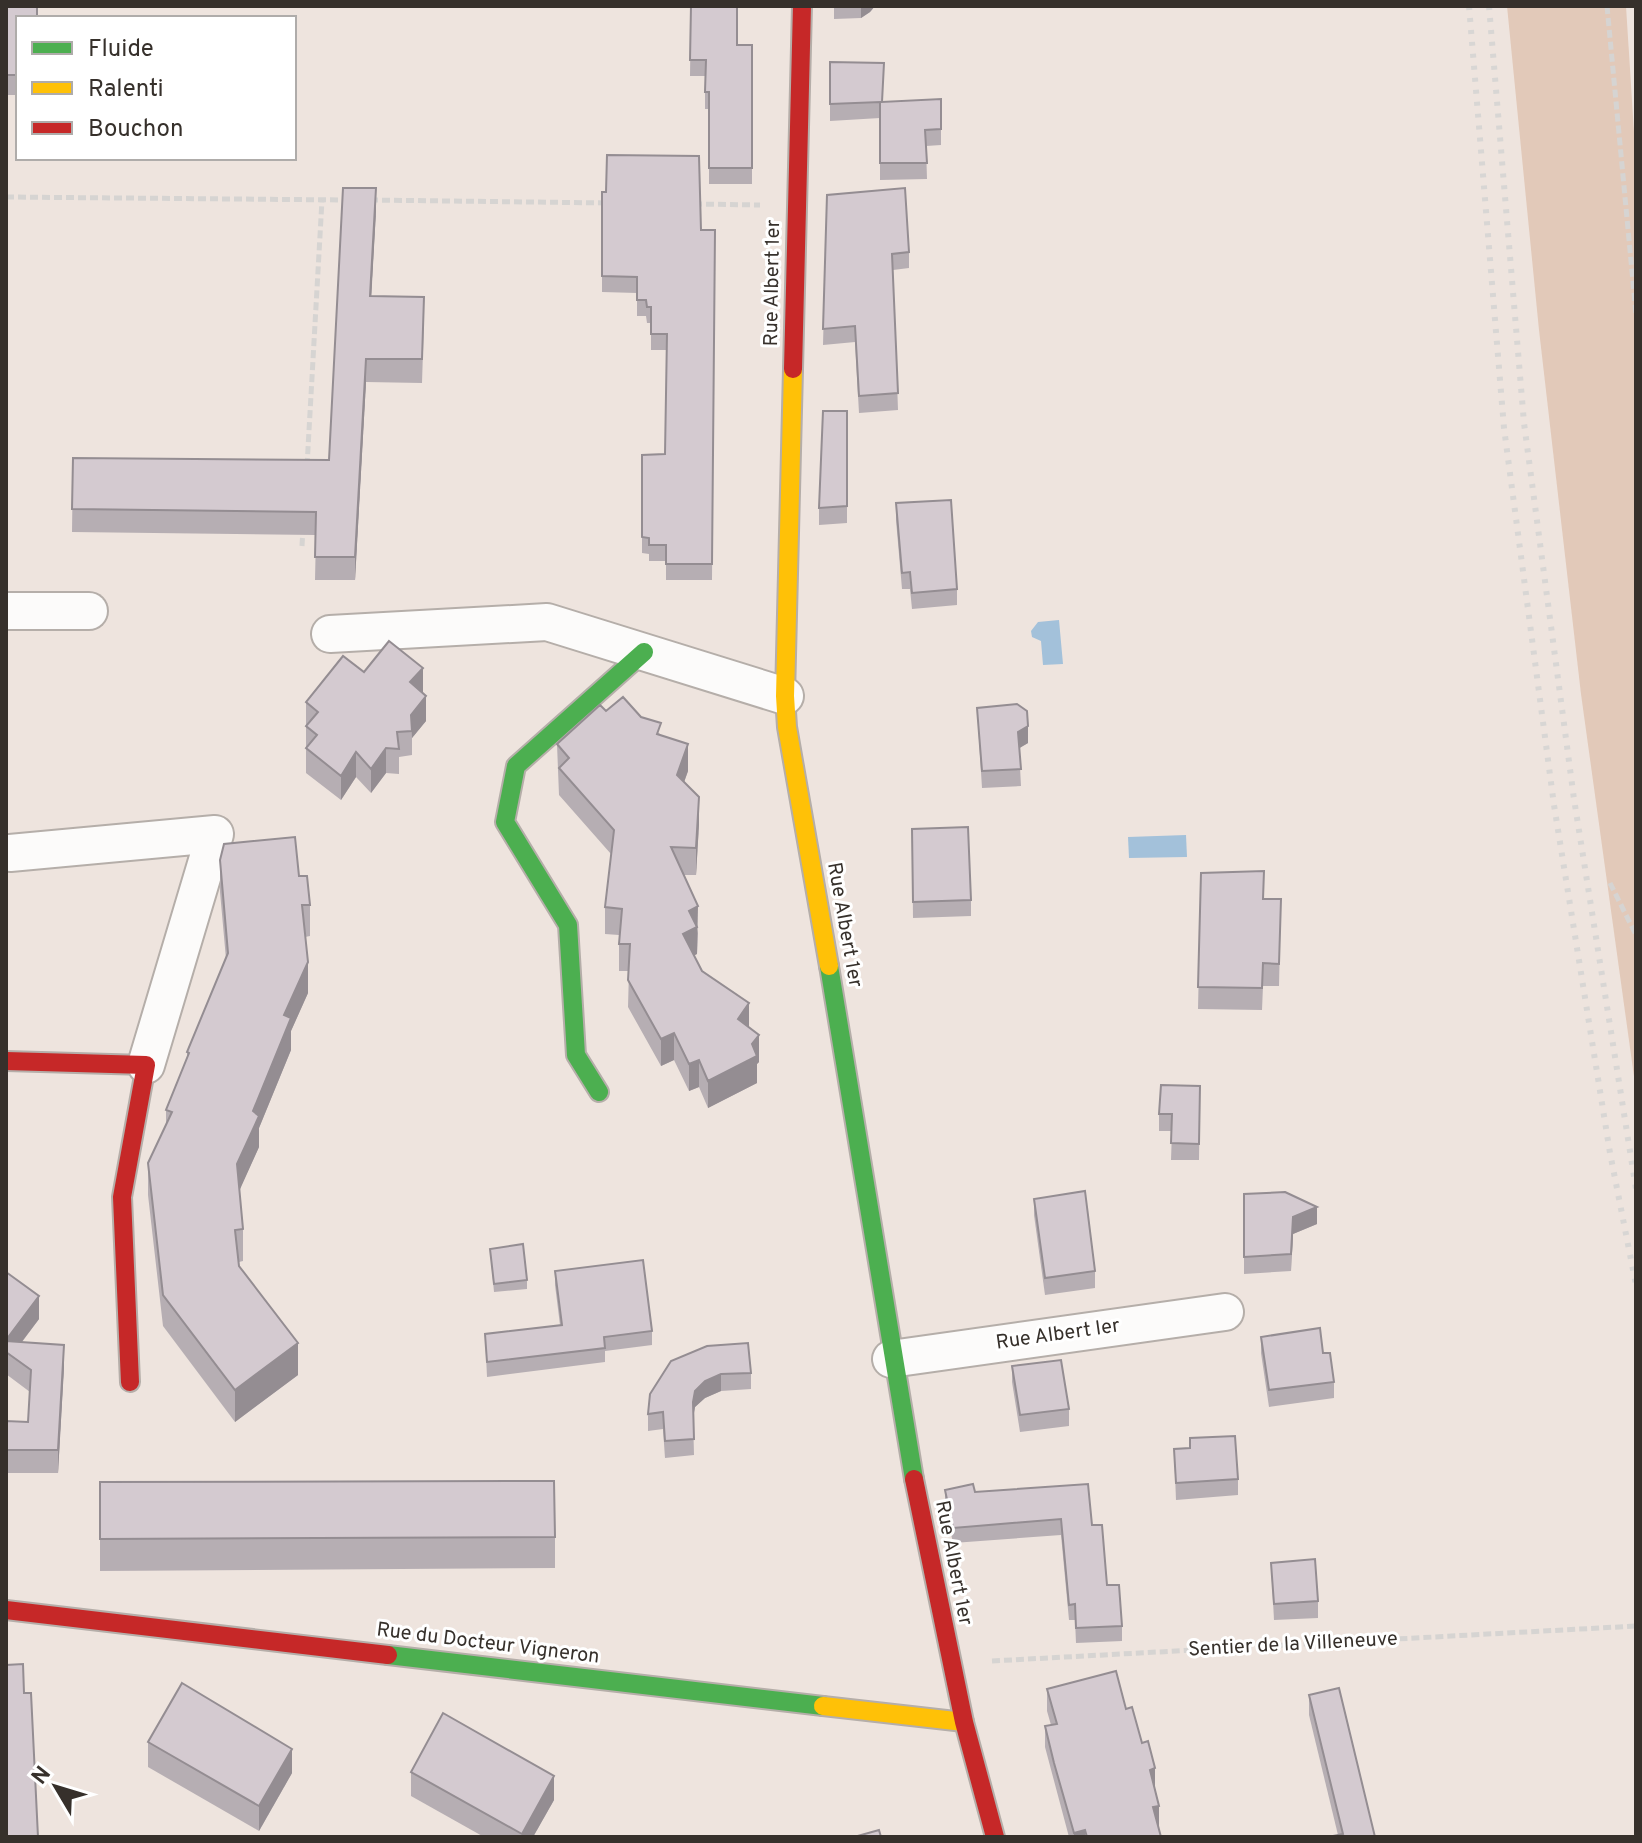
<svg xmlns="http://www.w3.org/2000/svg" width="1642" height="1843" viewBox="0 0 1642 1843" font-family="Overpass,sans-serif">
	<rect width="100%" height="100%" fill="#eee4de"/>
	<polygon fill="#e2c9b9" points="1507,6 1626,6 1636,164 1636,1091 1581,694 1539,330"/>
	<g fill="#a3c1da">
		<polygon points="1059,620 1063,664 1043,665 1041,641 1032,637 1031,631 1038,622"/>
		<polygon points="1186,835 1187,857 1129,858 1128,837"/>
	</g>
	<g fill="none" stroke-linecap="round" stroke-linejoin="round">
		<defs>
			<g id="street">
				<polyline points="6,611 89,611"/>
				<polyline points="330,634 547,622 785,696"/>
				<polyline points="10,853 215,834 146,1065"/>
				<polyline points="891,1359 1225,1312"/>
			</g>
			<g id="fast">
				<polyline points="829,966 914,1479"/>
				<polyline points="599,1092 576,1055 568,925 505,822 516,766 644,652"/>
				<polyline points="388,1655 823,1706"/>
			</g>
			<g id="slow">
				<polyline points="793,369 785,696 787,727 829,966"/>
				<polyline points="823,1706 964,1722"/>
			</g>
			<g id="jam">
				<polyline points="793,369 802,6"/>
				<polyline points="6,1061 146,1065 122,1197 130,1382"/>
				<polyline points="914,1479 964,1722 995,1837"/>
				<polyline points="6,1610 388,1655"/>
			</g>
		</defs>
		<use href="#street" stroke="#b5aea9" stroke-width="40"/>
		<use href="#fast" stroke="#b5aea9" stroke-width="22"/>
		<use href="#slow" stroke="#b5aea9" stroke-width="22"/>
		<use href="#jam" stroke="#b5aea9" stroke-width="22"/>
		<g stroke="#d6d4d2" stroke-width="5" stroke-dasharray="8 4" stroke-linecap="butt">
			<polyline points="1607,6 1636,314"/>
			<polyline points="6,197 348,200"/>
			<polyline points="370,200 608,203"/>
			<polyline points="694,204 760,205"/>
			<polyline points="307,466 322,200"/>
			<polyline points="302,546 303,528"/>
			<polyline points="1610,883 1636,935"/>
			<polyline points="992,1661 1636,1626"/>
		</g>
		<use href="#street" stroke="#fcfbfa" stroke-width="36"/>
		<use href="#fast" stroke="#4caf50" stroke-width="18"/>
		<use href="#slow" stroke="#ffc107" stroke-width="18"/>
		<use href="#jam" stroke="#c62828" stroke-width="18"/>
		<g stroke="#d8d6d4" stroke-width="6" stroke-dasharray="4 8" stroke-linecap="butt">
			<polyline points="1469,6 1504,428 1554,805 1610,1153 1636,1285"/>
			<polyline points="1489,6 1524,423 1574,799 1636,1189"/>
		</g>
	</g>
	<g fill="#b6aeb3">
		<polygon points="6,6 18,18 18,95 6,95"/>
		<polygon points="691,6 737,45 752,45 752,184 709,184 709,109 705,109 705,76 690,76"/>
		<polygon points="834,6 875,6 870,12 861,18 834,19"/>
		<polygon points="830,62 883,102 941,99 941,145 926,146 927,179 880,180 880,118 830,121"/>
		<polygon points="602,192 701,230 715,230 712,580 666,580 666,561 649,561 649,554 642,553 642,455 665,454 667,350 651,350 651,323 647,323 646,316 637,316 637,293 602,292"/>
		<polygon points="827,195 909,252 909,268 893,270 898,410 859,413 855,342 823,345"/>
		<polygon points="376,211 371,296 424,320 422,383 366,382 355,580 315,580 316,535 72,532 73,458 329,460"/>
		<polygon points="847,411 847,523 819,525 819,508"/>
		<polygon points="896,503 957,589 957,605 912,609 910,589 902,589 896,520"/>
		<polygon points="423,692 422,693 426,721 412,738 412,755 399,757 399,774 386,773 371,793 356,777 341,800 306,773 306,702"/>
		<polygon points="977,708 1028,743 1019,748 1021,786 982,788"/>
		<polygon points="606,711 641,717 661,735 688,771 684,782 699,824 696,875 683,875 698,933 697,954 694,955 702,971 749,1027 759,1062 757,1064 757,1083 708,1108 699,1087 689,1091 674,1060 661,1066 628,1007 629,971 619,971 619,935 605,934 605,907 611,854 559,795 557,744"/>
		<polygon points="912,829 971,900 971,916 913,918"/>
		<polygon points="220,860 299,876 310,905 310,936 305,937 308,993 291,1031 291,1050 259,1128 259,1147 239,1190 243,1229 243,1261 239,1262 239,1266 298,1375 235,1422 163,1326 148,1195 148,1163 166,1125 166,1110 187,1059 187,1052 226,959 220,892"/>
		<polygon points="1201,873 1264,899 1281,899 1279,986 1263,986 1262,1010 1198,1009"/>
		<polygon points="1200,1086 1199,1160 1171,1160 1172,1131 1159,1131 1159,1114"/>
		<polygon points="1244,1194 1317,1224 1293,1234 1291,1271 1244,1274"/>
		<polygon points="1034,1199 1095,1271 1095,1288 1045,1295 1034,1215"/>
		<polygon points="490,1249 527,1280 527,1289 494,1292"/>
		<polygon points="555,1271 652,1331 652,1345 605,1351 605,1362 487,1377 485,1334 560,1325 555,1285"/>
		<polygon points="6,1272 39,1319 22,1342 64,1367 58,1473 6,1473 6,1421 28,1422 30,1392 6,1374"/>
		<polygon points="1261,1337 1323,1353 1334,1382 1334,1398 1269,1407 1261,1353"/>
		<polygon points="671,1361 751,1373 751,1389 721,1391 705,1398 695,1407 693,1416 694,1455 665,1458 663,1429 648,1431 648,1414"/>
		<polygon points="1012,1366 1069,1409 1069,1426 1020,1432 1012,1382"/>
		<polygon points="1174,1449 1238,1479 1238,1495 1176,1500"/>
		<polygon points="100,1482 555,1537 555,1568 100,1571"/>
		<polygon points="945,1490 975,1492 1092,1525 1107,1585 1122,1626 1122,1641 1076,1643 1075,1620 1069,1620 1061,1535 953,1543 945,1505"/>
		<polygon points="1271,1563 1318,1601 1318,1618 1274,1620"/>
		<polygon points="1047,1689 1126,1709 1155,1788 1158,1827 1161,1837 1069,1837 1045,1747 1045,1726 1051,1725 1047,1711"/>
		<polygon points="1309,1695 1375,1837 1338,1835 1309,1715"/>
		<polygon points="148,1742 292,1773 259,1831 148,1767"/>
		<polygon points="411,1772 554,1800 533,1837 484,1837 411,1796"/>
	</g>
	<g fill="#948d92">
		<polygon points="861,6 875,6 870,12 861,18"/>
		<polygon points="376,188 376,211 370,320 370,296"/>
		<polygon points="366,359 366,382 355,580 355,557"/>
		<polygon points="423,668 423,692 410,706 410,682"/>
		<polygon points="426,696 426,721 412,738 411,715"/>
		<polygon points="1028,726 1028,743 1018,749 1018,732"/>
		<polygon points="688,744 688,771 677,802 677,775"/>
		<polygon points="386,748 386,773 371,793 371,769"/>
		<polygon points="356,752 356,777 341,800 341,776"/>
		<polygon points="699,797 699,824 696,875 696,848"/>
		<polygon points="698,906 697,954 683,961 683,934 689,911"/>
		<polygon points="308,962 308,993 291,1031 291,1050 259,1128 259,1147 237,1196 237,1164 284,1015"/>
		<polygon points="749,1003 749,1030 738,1019"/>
		<polygon points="674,1033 674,1060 661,1066 661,1039"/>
		<polygon points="759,1035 759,1062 757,1064 757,1083 708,1108 708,1081 752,1044"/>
		<polygon points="699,1060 699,1087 689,1091 689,1064"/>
		<polygon points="1317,1207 1317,1224 1293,1234 1291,1271 1293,1217"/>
		<polygon points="39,1296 39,1319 11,1356 6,1340"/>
		<polygon points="298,1343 298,1375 235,1422 235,1390"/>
		<polygon points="64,1345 64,1367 58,1473 58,1450"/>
		<polygon points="721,1374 721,1391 705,1398 695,1407 693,1419 693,1402 695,1391 705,1381"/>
		<polygon points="292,1749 292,1773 259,1831 259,1806"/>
		<polygon points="1155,1768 1155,1790 1150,1770"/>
		<polygon points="554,1776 554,1800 533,1837 522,1837 522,1834"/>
		<polygon points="1159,1806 1159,1827 1153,1829 1153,1807"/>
		<polygon points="1085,1830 1085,1837 1074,1837 1074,1833"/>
	</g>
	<g fill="#d4cad0" stroke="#948d92" stroke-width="2">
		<polygon points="6,6 37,6 37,18 18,18 18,75 6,75"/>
		<polygon points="691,6 737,6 737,45 752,45 752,168 709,168 709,92 705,92 706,60 690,60"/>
		<polygon points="830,62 884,63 882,102 941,99 941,129 925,130 927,163 880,163 880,102 830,104"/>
		<polygon points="607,155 699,156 701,230 715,230 712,564 666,564 666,545 649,545 649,538 642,537 642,455 665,454 667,334 651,334 651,307 647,307 646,300 637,300 637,277 602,276 602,192 606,192"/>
		<polygon points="343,188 376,188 370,296 424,297 422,359 366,359 355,557 315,557 316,512 72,509 73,458 329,460"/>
		<polygon points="905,188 909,252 892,254 898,393 859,396 855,326 823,329 827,195"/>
		<polygon points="823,411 847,411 847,506 819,508"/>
		<polygon points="951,500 957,589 912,593 910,572 902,573 896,503"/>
		<polygon points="389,641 423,668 410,682 426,696 411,715 412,731 397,732 399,749 386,748 371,769 356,752 341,776 306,748 317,735 306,726 318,712 306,702 343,656 364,672"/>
		<polygon points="623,697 641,717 661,723 657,734 688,744 677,775 699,797 696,848 671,847 698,906 689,911 697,927 683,934 702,971 749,1003 738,1019 759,1035 752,1044 757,1056 708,1081 699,1060 689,1064 674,1033 661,1039 628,980 630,944 619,944 622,909 605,907 614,830 559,768 569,758 557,744 600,705 606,711"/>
		<polygon points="1017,704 1027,711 1028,726 1018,732 1021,769 982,771 977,708"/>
		<polygon points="968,827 971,900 913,902 912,829"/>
		<polygon points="295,837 299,876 307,876 310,905 302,905 308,962 284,1015 291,1018 253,1111 259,1116 237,1164 243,1229 235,1230 239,1266 298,1343 235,1390 163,1295 148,1163 172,1112 166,1110 189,1053 187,1052 228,953 220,860 224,844"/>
		<polygon points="1264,871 1263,899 1281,899 1279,964 1263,963 1262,988 1198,987 1201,873"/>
		<polygon points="1161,1085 1200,1086 1199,1144 1171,1143 1172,1114 1159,1114"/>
		<polygon points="1085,1191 1095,1271 1045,1278 1034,1199"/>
		<polygon points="1285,1192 1317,1207 1293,1217 1291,1254 1244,1257 1244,1194"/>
		<polygon points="523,1244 527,1280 494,1284 490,1249"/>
		<polygon points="643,1260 652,1331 604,1337 605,1348 487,1362 485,1334 562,1325 555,1271"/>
		<polygon points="6,1272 39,1296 6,1340"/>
		<polygon points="1320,1328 1323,1353 1330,1353 1334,1382 1269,1390 1261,1337"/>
		<polygon points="6,1341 64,1345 58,1450 6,1450 6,1421 28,1422 31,1370 6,1352"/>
		<polygon points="748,1343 751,1373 721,1374 705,1381 695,1391 693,1402 694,1439 665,1441 663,1412 648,1414 650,1394 671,1361 707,1346"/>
		<polygon points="1061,1360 1069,1409 1020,1415 1012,1366"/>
		<polygon points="1235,1436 1238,1479 1176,1483 1174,1449 1190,1448 1190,1438"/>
		<polygon points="554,1481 555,1537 100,1539 100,1482"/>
		<polygon points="973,1484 975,1492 1088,1484 1092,1525 1102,1525 1107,1585 1119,1585 1122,1626 1076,1628 1075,1604 1069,1605 1061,1519 953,1528 945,1490"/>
		<polygon points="1315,1559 1318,1601 1274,1604 1271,1563"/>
		<polygon points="23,1664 24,1693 31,1693 38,1837 6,1837 6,1665"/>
		<polygon points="1116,1671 1126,1709 1132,1707 1142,1743 1148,1741 1155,1768 1150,1770 1159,1806 1153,1807 1161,1837 1087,1837 1085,1830 1074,1833 1054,1763 1045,1726 1057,1724 1047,1689"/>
		<polygon points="182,1683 292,1749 259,1806 148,1742"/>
		<polygon points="1339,1688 1375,1837 1328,1837 1343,1834 1309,1695"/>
		<polygon points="443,1713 554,1776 522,1834 411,1772"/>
		<polygon points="879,1830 881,1837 854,1837"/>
	</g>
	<g text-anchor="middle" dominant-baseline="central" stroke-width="6" stroke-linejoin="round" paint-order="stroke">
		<g font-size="20" fill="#36302b" stroke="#fff">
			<text transform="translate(773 283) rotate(-89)">Rue Albert 1er</text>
			<text transform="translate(844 925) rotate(80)">Rue Albert 1er</text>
			<text transform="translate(1058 1335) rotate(-8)">Rue Albert Ier</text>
			<text transform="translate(953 1563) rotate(79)">Rue Albert 1er</text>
			<text transform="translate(488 1644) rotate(7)">Rue du Docteur Vigneron</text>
			<text transform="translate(1293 1645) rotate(-3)">Sentier de la Villeneuve</text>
		</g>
	</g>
	<rect width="1642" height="1843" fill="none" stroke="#36302b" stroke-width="16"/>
	<rect x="16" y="16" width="280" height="144" fill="#ffffff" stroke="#afacaa" stroke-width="2"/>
	<rect x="32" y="42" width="40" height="12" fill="#4caf50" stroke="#afacaa" stroke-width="2"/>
	<text x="88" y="56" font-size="24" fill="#36302b">Fluide</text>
	<rect x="32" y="82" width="40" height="12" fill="#ffc107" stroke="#afacaa" stroke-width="2"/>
	<text x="88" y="96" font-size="24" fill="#36302b">Ralenti</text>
	<rect x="32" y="122" width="40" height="12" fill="#c62828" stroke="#afacaa" stroke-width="2"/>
	<text x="88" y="136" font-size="24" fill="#36302b">Bouchon</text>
	<g transform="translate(56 1787) rotate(308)" stroke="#ffffff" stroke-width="6" paint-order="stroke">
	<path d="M0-6L14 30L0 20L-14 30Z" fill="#36302b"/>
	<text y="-12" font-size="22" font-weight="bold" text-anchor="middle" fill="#36302b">N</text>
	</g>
</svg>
